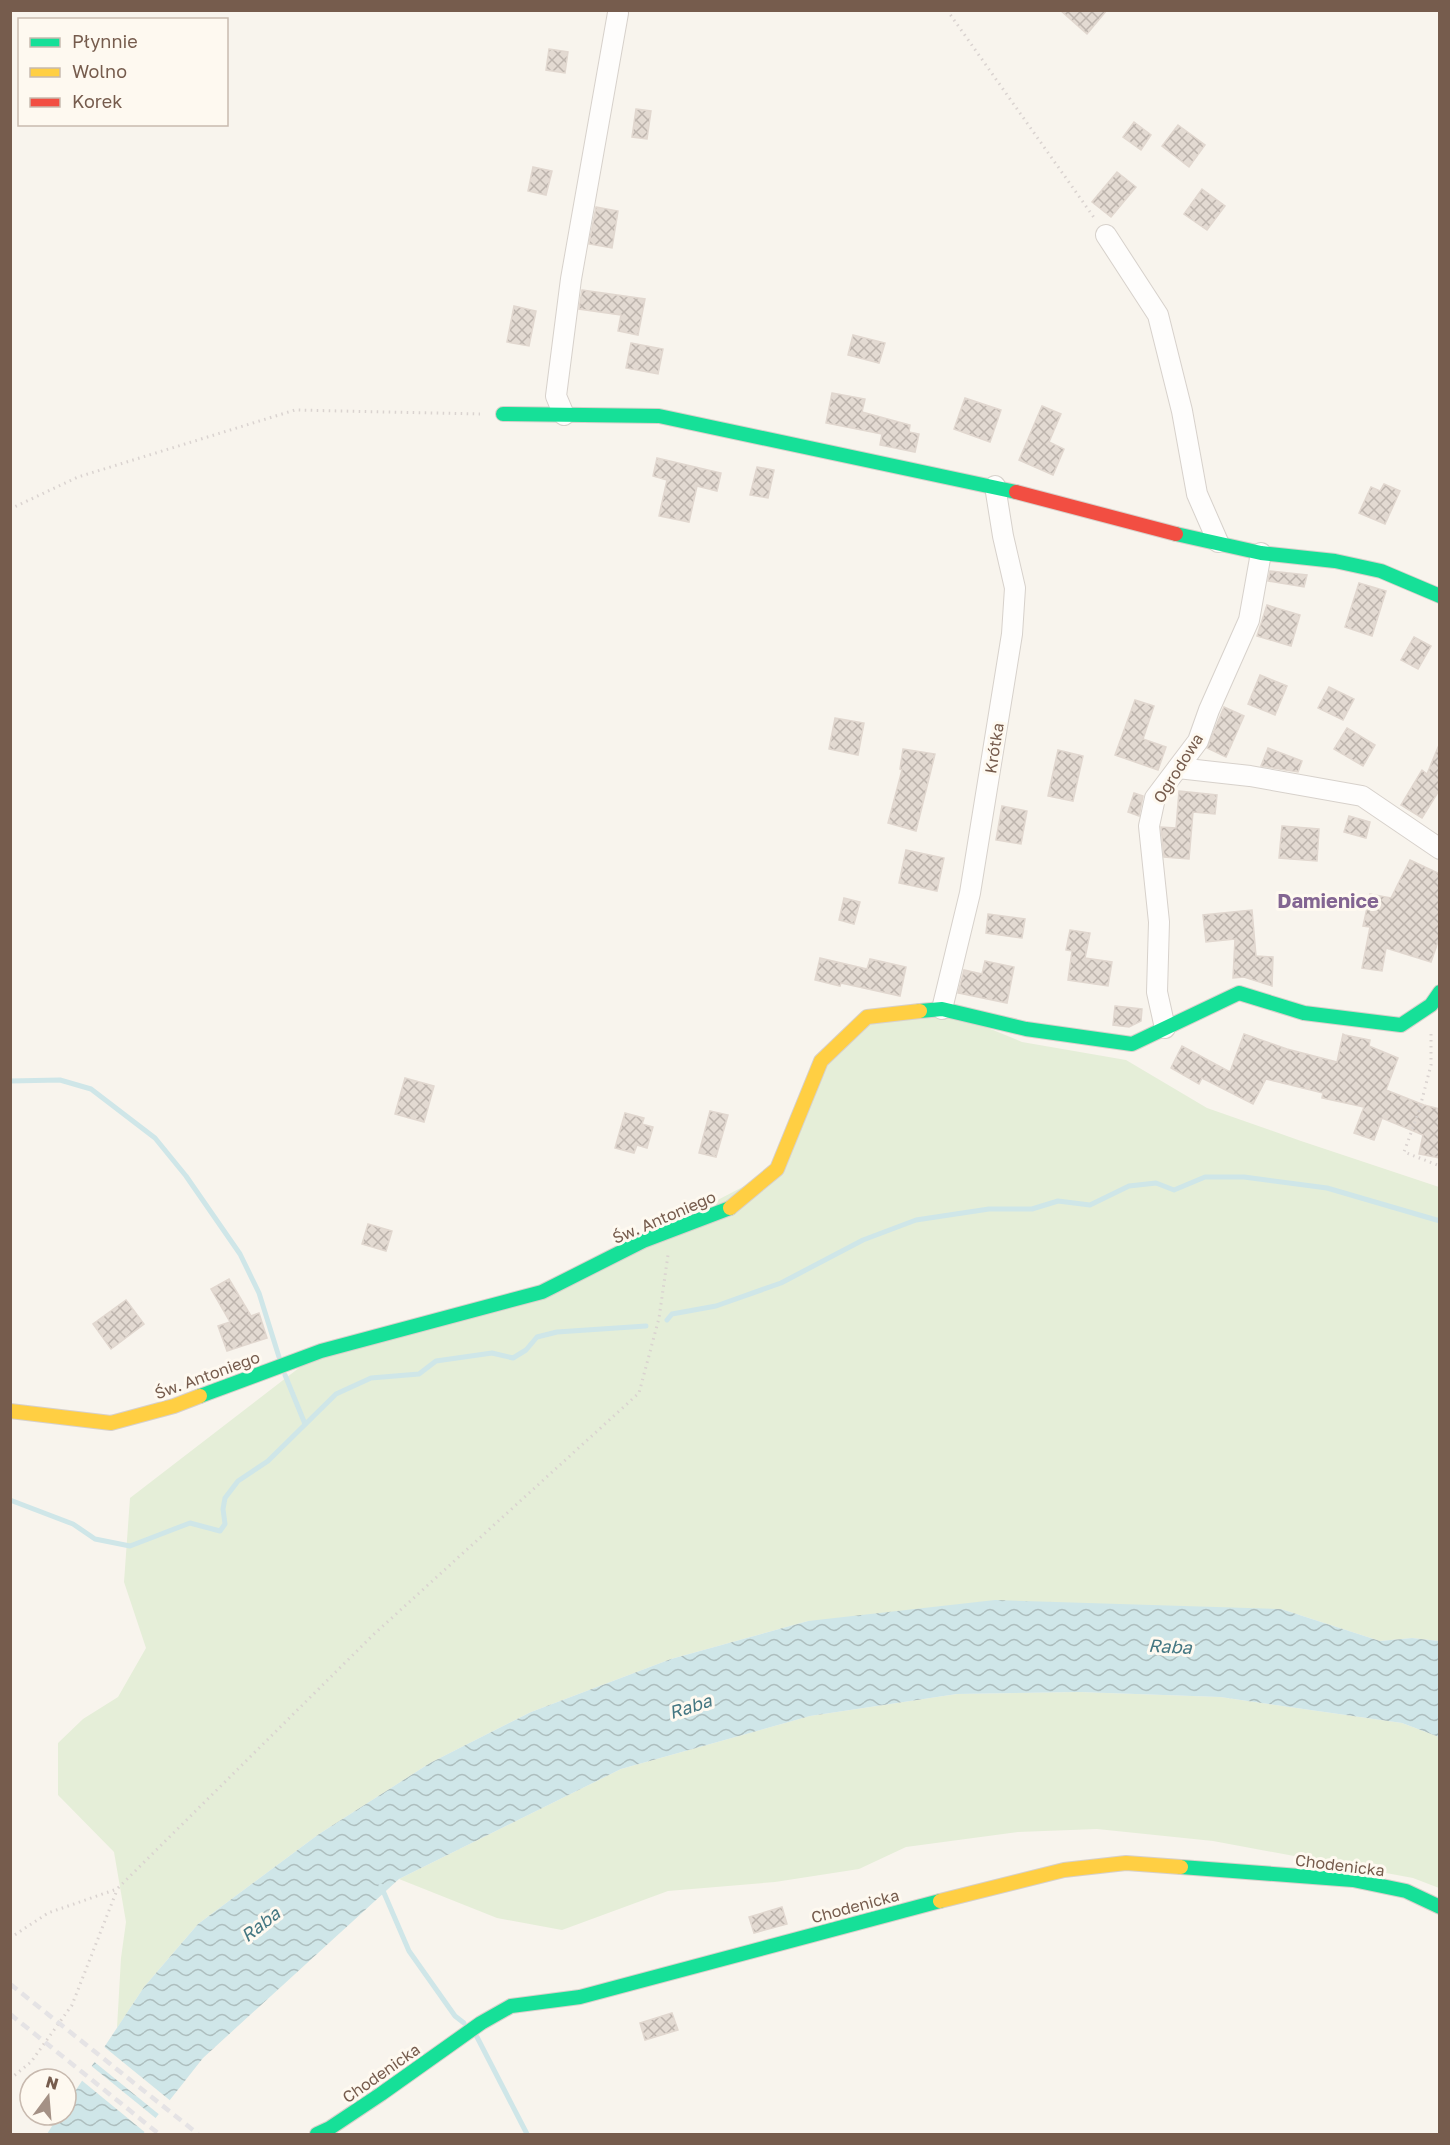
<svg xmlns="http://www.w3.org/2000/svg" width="1450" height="2145" viewBox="0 0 1450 2145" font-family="'Golos Text',sans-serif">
	<defs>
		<pattern id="water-waves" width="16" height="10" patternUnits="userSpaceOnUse" patternTransform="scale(1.5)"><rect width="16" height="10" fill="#cfe6e8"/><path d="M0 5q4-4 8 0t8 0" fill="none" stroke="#adbebe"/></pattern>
		<pattern id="building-cross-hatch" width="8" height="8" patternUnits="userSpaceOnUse" patternTransform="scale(1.5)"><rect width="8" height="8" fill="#e3dad2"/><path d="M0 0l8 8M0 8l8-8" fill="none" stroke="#bdb4ad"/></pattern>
	</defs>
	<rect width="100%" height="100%" fill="#f8f4ed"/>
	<g fill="#e5eed8">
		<polygon points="942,1009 1022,1042 1126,1060 1207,1108 1301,1141 1439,1187 1439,1641 1412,1638 1380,1641 1281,1609 808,1621 671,1659 531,1712 430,1763 319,1834 198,1924 144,1987 117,2028 121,1958 126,1922 114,1852 58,1795 58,1743 83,1719 118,1697 146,1648 124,1582 130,1498 321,1351 542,1292 777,1169 821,1061 867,1017"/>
		<polygon points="1079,1692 1220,1697 1402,1723 1439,1737 1439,1888 1413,1878 1213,1841 1097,1829 1018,1832 906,1847 859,1869 775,1882 668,1891 562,1930 497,1918 399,1879 621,1769 810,1716 957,1694"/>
	</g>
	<polygon fill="url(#water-waves)" points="995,1600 1281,1609 1380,1641 1412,1638 1439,1641 1439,1737 1402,1723 1220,1697 1079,1692 957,1694 810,1716 621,1769 399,1879 203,2058 143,2134 47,2134 59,2115 66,2115 66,2105 144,1987 198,1924 319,1834 430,1763 531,1712 671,1659 808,1621"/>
	<g fill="#f8f4ed">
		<polygon points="102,2045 172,2102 161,2116 92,2060"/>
		<polygon points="89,2064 158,2120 147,2134 80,2079"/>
	</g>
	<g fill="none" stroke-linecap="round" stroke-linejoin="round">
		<g stroke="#cfe6e8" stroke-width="5">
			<polyline points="10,1081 60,1080 91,1089 155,1138 186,1176 240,1254 259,1293 279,1357"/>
			<polyline points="667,1320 672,1314 716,1306 781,1283 863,1240 916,1220 989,1209 1032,1209 1058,1201 1090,1205 1129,1186 1156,1183 1174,1190 1205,1177 1244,1177 1327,1188 1440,1221"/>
			<polyline points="285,1375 305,1424"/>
			<polyline points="10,1500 73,1524 95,1539 130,1546 190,1523 220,1531 225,1524 223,1509 225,1498 238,1481 268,1461 336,1394 371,1378 419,1374 436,1361 492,1353 513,1358 526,1350 537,1337 557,1332 646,1326"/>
			<polyline points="381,1886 409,1951 455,2016 464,2023"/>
			<polyline points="477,2037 527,2134"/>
		</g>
	</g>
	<g fill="url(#building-cross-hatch)" stroke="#e1d7cf" stroke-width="1.5">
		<polygon points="1060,10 1107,10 1087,34"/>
		<polygon points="549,49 568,52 565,73 546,70"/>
		<polygon points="636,109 651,111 647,139 632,137"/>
		<polygon points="1134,122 1151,135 1141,150 1123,137"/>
		<polygon points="1178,125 1205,145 1189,167 1162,146"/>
		<polygon points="533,167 552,171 546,195 528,191"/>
		<polygon points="1117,172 1136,187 1111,217 1092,202"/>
		<polygon points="1202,189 1225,206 1207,230 1184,214"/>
		<polygon points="596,207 618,211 612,248 589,244"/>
		<polygon points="582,290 645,299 638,335 618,331 621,315 579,309"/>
		<polygon points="514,306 536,311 529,346 507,342"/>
		<polygon points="853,335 885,343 879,363 848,355"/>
		<polygon points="631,343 663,349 658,374 626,368"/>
		<polygon points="832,393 865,399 862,412 910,425 909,432 919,434 915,452 880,445 882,434 826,423"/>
		<polygon points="965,398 1001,410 990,442 954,429"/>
		<polygon points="1042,406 1061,414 1049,442 1064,449 1053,475 1019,460"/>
		<polygon points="657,458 721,473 717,491 697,486 689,522 659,516 667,480 653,476"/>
		<polygon points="757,467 774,470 768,498 750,495"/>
		<polygon points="1384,484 1400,491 1385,524 1359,513 1371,487 1380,491"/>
		<polygon points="1270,571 1307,575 1304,587 1268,581"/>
		<polygon points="1359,583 1386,591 1372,636 1345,627"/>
		<polygon points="1267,605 1300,615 1291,646 1257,636"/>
		<polygon points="1414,637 1431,646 1418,669 1401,660"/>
		<polygon points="1260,675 1287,686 1275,715 1248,704"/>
		<polygon points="1329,687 1354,699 1343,720 1318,708"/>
		<polygon points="1135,700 1154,706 1143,739 1166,747 1158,770 1115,755"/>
		<polygon points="1224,707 1244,716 1226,757 1207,748"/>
		<polygon points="835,718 864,723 858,755 829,749"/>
		<polygon points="1347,728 1375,745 1363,766 1334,749"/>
		<polygon points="1439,745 1440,789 1422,818 1401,805 1422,770 1427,774"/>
		<polygon points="1268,748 1302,761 1298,772 1261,766"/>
		<polygon points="903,749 935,754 916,831 888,823 902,770 900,769"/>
		<polygon points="1058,750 1083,756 1073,801 1048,796"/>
		<polygon points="1179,791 1217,795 1215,814 1193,812 1189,859 1164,857 1161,827 1176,828"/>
		<polygon points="1134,793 1143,796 1139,816 1128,812"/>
		<polygon points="1002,806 1027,811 1021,844 996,840"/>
		<polygon points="1349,816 1370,822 1366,838 1344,832"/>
		<polygon points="1282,826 1319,829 1317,861 1279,858"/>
		<polygon points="906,850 944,858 937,891 899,883"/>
		<polygon points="1410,860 1440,874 1440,936 1431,962 1386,948 1382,971 1362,968 1370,927 1363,926 1370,894 1391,898"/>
		<polygon points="844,898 860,902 854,924 839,920"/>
		<polygon points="1252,910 1256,956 1273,957 1272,986 1244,977 1233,978 1235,939 1206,942 1203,915"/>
		<polygon points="988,914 1025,919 1022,938 986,933"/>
		<polygon points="1070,930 1090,933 1085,958 1112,962 1108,986 1068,980 1072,951 1066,950"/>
		<polygon points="820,958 867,969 870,959 906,967 900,996 841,983 840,986 815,980"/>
		<polygon points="985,961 1014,967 1007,1003 958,993 964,970 982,974"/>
		<polygon points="1115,1006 1142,1009 1141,1021 1129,1027 1113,1025"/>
		<polygon points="1244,1034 1287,1049 1337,1062 1343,1034 1345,1035 1370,1040 1369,1046 1398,1058 1386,1090 1424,1105 1440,1109 1440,1158 1419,1154 1423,1135 1382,1118 1374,1140 1354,1133 1364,1107 1322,1098 1323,1093 1266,1079 1253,1104 1202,1078 1199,1084 1171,1068 1182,1046 1230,1072"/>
		<polygon points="405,1078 434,1086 424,1122 395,1114"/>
		<polygon points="710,1111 728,1115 716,1157 699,1153"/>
		<polygon points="625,1113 644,1118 642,1124 653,1127 647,1148 637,1145 634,1153 615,1148"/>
		<polygon points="368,1224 392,1231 386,1251 362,1244"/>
		<polygon points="229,1279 251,1316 259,1313 267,1338 227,1351 218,1326 230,1322 211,1289"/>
		<polygon points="126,1300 144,1324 111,1349 93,1324"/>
		<polygon points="782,1907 787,1924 754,1933 749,1917"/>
		<polygon points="672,2013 678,2030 645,2040 640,2023"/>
	</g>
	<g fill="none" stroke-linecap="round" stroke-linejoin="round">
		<defs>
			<g id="street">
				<polyline points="1106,235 1158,315 1182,411 1197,494 1218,542"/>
				<polyline points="564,415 556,396 571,279 618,13"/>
				<polyline points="1178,768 1250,776 1362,796 1440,849"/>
				<polyline points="942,1009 970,893 1012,634 1015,588 1003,536 995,486"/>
				<polyline points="1165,1028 1157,992 1159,922 1149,826 1155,798 1198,741 1209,710 1249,620 1261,553"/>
			</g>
			<g id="fast">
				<polyline points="503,414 659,416 1016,492"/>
				<polyline points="1176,534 1261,553 1335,561 1381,571 1440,596"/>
				<polyline points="920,1011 942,1009 1026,1029 1132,1044 1239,993 1304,1013 1401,1025 1431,1005 1440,992"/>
				<polyline points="200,1396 321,1351 542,1292 643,1241 730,1208"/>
				<polyline points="1181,1867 1353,1880 1406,1891 1440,1907"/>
				<polyline points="317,2134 330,2128 381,2094 481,2023 511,2006 580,1997 940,1901"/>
			</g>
			<g id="slow">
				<polyline points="730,1208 777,1169 821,1061 867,1017 920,1011"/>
				<polyline points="10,1411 111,1423 174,1406 200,1396"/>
				<polyline points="940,1901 1064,1870 1126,1863 1181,1867"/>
			</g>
			<polyline id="jam" points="1016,492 1176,534"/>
		</defs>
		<use href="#street" stroke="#d7d1cb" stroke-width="22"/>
		<use href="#fast" stroke="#d7d0ca" stroke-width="16"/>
		<use href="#slow" stroke="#d7d0ca" stroke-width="16"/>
		<use href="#jam" stroke="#d7d0ca" stroke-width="16"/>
		<g stroke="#dad3d0" stroke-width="3" stroke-dasharray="1.5 4.5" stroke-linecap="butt">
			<polyline points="947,10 1095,219"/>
			<polyline points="10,509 78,477 295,410 480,414"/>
			<polyline points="1431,1034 1431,1065 1419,1111 1404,1152 1440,1166"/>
			<polyline points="10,1938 48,1913 117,1889 373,1635 639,1393 659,1318 668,1255"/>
			<polyline points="10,2079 31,2062 72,2005 117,1890"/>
		</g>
		<use href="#street" stroke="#fefdfc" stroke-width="20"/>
		<use href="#fast" stroke="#16e098" stroke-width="14"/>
		<use href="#slow" stroke="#ffcf43" stroke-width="14"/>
		<use href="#jam" stroke="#f24e42" stroke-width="14"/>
		<g stroke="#e5e3e5" stroke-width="4.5" stroke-dasharray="9 6" stroke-linecap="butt">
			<polyline points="10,1984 198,2134"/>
			<polyline points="10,2014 159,2134"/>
		</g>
	</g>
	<g text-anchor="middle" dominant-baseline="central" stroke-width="6" stroke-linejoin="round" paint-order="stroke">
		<g font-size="16" fill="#765c4d" stroke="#fef9f0">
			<text transform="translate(994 748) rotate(-81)">Krótka</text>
			<text transform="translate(1178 768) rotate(-58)">Ogrodowa</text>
			<text transform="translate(664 1217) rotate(-23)">Św. Antoniego</text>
			<text transform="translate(207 1375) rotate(-20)">Św. Antoniego</text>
			<text transform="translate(1340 1865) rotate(7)">Chodenicka</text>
			<text transform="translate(855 1906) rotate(-15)">Chodenicka</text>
			<text transform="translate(381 2073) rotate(-35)">Chodenicka</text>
		</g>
		<g font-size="18" font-style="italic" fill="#447782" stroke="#fef9f0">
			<text transform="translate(1170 1646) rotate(3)">Raba</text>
			<text transform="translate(690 1706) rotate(-18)">Raba</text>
			<text transform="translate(260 1924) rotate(-38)">Raba</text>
		</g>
		<g font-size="20" font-weight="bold" fill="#836592" stroke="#fef9f0">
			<text x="1328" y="900">Damienice</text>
		</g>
	</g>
	<rect width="1450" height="2145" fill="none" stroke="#765c4d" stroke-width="24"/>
	<rect x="18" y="18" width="210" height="108" fill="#fef9f0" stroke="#c8baaf" stroke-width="1.5"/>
	<rect x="30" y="38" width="30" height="9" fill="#16e098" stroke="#c8baaf" stroke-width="1.5"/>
	<text x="72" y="48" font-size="18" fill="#765c4d">Płynnie</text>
	<rect x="30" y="68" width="30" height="9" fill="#ffcf43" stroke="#c8baaf" stroke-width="1.5"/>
	<text x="72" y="78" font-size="18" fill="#765c4d">Wolno</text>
	<rect x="30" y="98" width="30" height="9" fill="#f24e42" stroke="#c8baaf" stroke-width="1.5"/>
	<text x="72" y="108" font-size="18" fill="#765c4d">Korek</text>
	<g transform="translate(48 2097) rotate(16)"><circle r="28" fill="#fef9f0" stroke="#c8baaf" stroke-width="1.5"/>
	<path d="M0-4.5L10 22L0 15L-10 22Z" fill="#a49185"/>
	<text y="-9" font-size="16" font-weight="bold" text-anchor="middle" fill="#765c4d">N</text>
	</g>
</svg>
